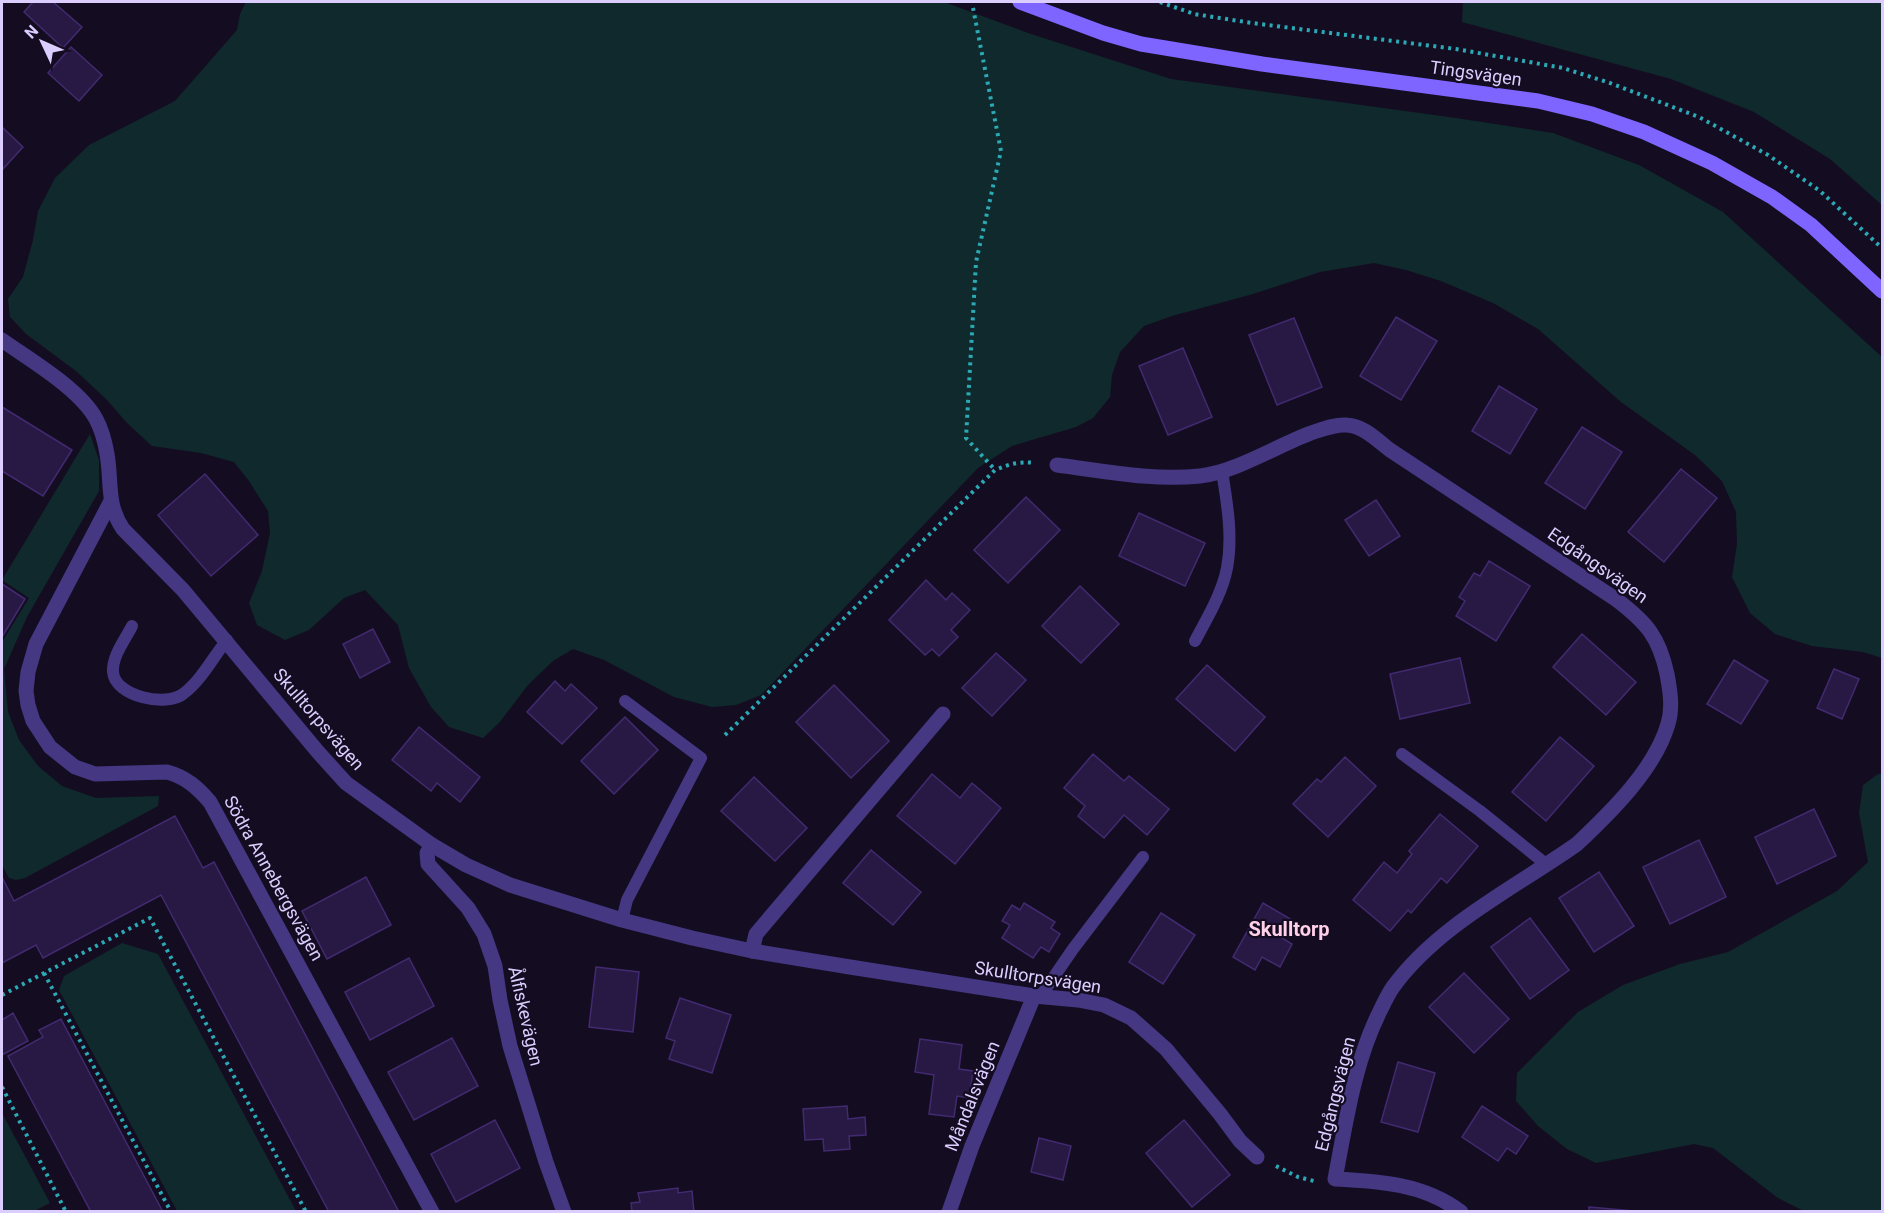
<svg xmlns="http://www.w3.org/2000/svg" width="1884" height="1213" viewBox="0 0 1884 1213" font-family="Roboto,sans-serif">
	<rect width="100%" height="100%" fill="#140d22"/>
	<g fill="#10292c">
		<polygon points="246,2 944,2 1028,33 1171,79 1456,118 1553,133 1639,165 1723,212 1882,357 1882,658 1863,652 1812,646 1775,634 1750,613 1732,577 1737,544 1736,512 1722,481 1695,455 1621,402 1538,329 1493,303 1441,281 1406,270 1374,263 1320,272 1253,294 1172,316 1144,326 1120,352 1112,375 1110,397 1093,418 1076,427 1012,446 978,468 761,695 736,705 712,707 674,697 604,660 573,649 553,661 528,685 499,723 483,738 449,727 431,707 409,668 398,625 365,590 344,598 309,630 285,640 257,625 249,603 262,571 270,533 268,511 249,481 234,462 201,453 152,446 127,423 107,400 76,371 26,334 10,317 8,299 23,277 33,240 38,211 55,178 89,145 175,101 237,30 240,14"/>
		<polygon points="1463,2 1882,2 1882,205 1830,159 1754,112 1671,79 1462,22"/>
		<polygon points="90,434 99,460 99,491 27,617 4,669 8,712 19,740 38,766 62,786 96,798 159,796 158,806 25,878 16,880 9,878 2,865 2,642 29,598 2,580"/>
		<polygon points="1878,774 1882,774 1882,1211 1804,1211 1778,1198 1713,1148 1694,1144 1596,1163 1567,1149 1538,1126 1516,1101 1517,1073 1578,1012 1623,985 1680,964 1728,952 1837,891 1868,862 1859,813 1863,785"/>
		<polygon points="122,943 158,954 296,1211 177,1211 59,990 64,976"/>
		<polygon points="2,1113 50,1203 34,1211 2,1211"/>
	</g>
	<g fill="#271944" stroke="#422a70" stroke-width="1.5">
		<polygon points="33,2 53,2 82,27 63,48 24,12"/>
		<polygon points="71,47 102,75 79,101 48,73"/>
		<polygon points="2,127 23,147 2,170"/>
		<polygon points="1396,317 1437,341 1401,400 1360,376"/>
		<polygon points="1294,318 1322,387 1277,405 1249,335"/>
		<polygon points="1183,348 1212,417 1168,435 1139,366"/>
		<polygon points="1499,386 1537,409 1510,454 1472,431"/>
		<polygon points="2,407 72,450 43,496 2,471"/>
		<polygon points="1582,427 1622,452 1585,509 1545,483"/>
		<polygon points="1681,469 1717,498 1664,562 1628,532"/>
		<polygon points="205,474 258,535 211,576 158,515"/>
		<polygon points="1026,497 1060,530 1008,583 974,550"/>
		<polygon points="1376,500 1400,536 1369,556 1345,520"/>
		<polygon points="1139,513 1205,543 1185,586 1119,556"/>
		<polygon points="1489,561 1530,586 1496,641 1456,616 1465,601 1459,597 1474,573 1480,576"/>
		<polygon points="926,580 946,600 952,593 970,610 951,630 958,637 939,656 932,649 925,655 889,620"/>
		<polygon points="2,584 25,599 2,637"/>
		<polygon points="1080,586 1119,624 1081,663 1042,626"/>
		<polygon points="373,629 390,662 360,678 343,644"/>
		<polygon points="1582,634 1636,682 1606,715 1553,667"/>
		<polygon points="996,653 1026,680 992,716 962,688"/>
		<polygon points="1460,658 1470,703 1400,719 1390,674"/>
		<polygon points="1734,660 1768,681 1741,724 1707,704"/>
		<polygon points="1207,665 1265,717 1235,751 1176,699"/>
		<polygon points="1834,669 1859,679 1842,719 1817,708"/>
		<polygon points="555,681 565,691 571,684 597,708 562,744 527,712"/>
		<polygon points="834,685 889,741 851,778 796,722"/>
		<polygon points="625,717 658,750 614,794 581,761"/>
		<polygon points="419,727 480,777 460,802 437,783 431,791 392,760"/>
		<polygon points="1560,737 1594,766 1546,821 1512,792"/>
		<polygon points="1093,754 1124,781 1129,776 1169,809 1147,835 1124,815 1104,838 1078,816 1085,806 1064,788"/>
		<polygon points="1345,757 1376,786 1328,837 1293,804 1317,779 1321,782"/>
		<polygon points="932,774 960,798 972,783 1001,808 955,864 897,816"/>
		<polygon points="754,777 807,828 775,861 721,811"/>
		<polygon points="1814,809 1836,856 1777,884 1755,837"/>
		<polygon points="1440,814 1478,846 1447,883 1441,878 1411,913 1408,910 1390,931 1353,900 1384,862 1397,873 1412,854 1409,851"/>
		<polygon points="175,816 203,868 214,862 399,1212 329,1212 161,895 43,958 36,945 2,963 2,877 14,901"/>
		<polygon points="1699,840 1726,897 1670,924 1643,867"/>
		<polygon points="871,850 921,892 893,925 843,883"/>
		<polygon points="1599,872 1634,926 1594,952 1559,898"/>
		<polygon points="366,877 391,925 327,959 302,911"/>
		<polygon points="1024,903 1055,922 1051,928 1060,934 1049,952 1041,947 1033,958 1002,938 1010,925 1002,921 1012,905 1020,910"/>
		<polygon points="1263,903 1292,920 1282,938 1292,944 1280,967 1262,957 1255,970 1233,957"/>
		<polygon points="1161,913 1195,935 1163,984 1129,962"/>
		<polygon points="1530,918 1569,970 1530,999 1491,947"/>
		<polygon points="409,958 434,1006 370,1040 345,992"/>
		<polygon points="596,967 639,972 633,1032 589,1027"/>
		<polygon points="1464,973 1509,1019 1474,1053 1429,1007"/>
		<polygon points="680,998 731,1015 712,1073 669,1059 675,1041 666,1038"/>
		<polygon points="13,1013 28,1041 2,1055 2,1020"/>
		<polygon points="61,1019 163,1212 91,1212 8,1056 43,1037 39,1030"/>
		<polygon points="452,1038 478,1086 414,1120 388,1072"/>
		<polygon points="920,1039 962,1045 959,1069 973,1071 969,1098 957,1096 954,1117 929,1114 934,1075 915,1072"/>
		<polygon points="1398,1062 1435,1073 1418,1132 1381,1122"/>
		<polygon points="847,1106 848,1119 865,1117 866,1135 849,1136 850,1149 824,1151 823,1139 805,1140 803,1109"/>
		<polygon points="1482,1106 1528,1136 1516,1154 1507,1148 1498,1161 1462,1137"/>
		<polygon points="495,1120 520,1168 456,1202 431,1154"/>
		<polygon points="1184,1120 1230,1175 1192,1207 1146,1153"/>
		<polygon points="1039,1138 1071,1146 1063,1180 1031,1172"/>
		<polygon points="678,1188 678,1193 692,1191 694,1212 632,1212 631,1203 640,1202 638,1193"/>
		<polygon points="1589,1207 1635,1211 1634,1212 1589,1212"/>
	</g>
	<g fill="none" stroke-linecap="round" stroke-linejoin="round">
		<g stroke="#2baab6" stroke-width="4" stroke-dasharray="3 4.5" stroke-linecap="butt">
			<polyline points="1160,2 1194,14 1252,23 1456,49 1563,68 1610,83 1699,117 1768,155 1820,191 1882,248"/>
			<polyline points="973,8 1001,151 976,262 966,438 995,470"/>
			<path d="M725,735L995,470C1009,464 1020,461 1035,463"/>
			<polyline points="44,973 171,1212"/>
			<polyline points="2,995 150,918 306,1212"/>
			<polyline points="2,1087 66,1212"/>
			<polyline points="1276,1166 1298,1177 1314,1181"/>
		</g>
		<g stroke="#453782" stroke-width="12">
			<path d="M132,626C125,640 112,656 113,672C115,697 167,707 183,694C201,681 213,657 227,640"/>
			<path d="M1195,641C1207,618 1222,594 1227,568C1233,536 1227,503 1222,471"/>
			<polyline points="1402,754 1480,811 1547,865"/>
			<polyline points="622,920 627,900 701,758 625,701"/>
			<polyline points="1040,997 1073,949 1143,857"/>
		</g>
		<g stroke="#453782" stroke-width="15">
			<path d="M2,340C30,360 80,389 96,419C102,430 105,442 107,454C112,482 106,504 123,529L183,590L318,752L346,783L432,845L466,865L510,885L622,920L692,938L752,951L850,967L1034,996L1078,1000L1104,1005L1131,1018L1166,1049L1220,1114L1240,1141L1257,1157"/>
			<path d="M1057,465C1104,471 1153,481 1200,476C1236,472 1276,446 1311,433C1323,429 1335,424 1347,425C1364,426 1378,441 1390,450L1617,600C1647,623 1659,637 1667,674C1670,690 1673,708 1668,724C1655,769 1611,812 1577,844C1516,887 1438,925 1393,987C1388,994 1384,1003 1380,1011C1354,1063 1346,1122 1335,1179C1379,1181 1425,1184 1461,1212"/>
			<path d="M111,501L36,644L28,672L26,691L28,705L33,721L50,747L75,767L95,774L167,772C186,777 198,788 210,802L432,1212"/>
			<polyline points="432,845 427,853 428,864 468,908 484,934 495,966 500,1000 510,1046 546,1162 564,1212"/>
			<polyline points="752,951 756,934 943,714"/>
			<polyline points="949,1212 972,1146 1034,996"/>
		</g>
		<polyline stroke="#7f65ff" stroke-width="15" points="1020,2 1103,33 1141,44 1262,64 1538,101 1592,114 1644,132 1712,163 1772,197 1811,225 1882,291"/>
	</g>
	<g text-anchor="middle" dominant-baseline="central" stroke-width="4.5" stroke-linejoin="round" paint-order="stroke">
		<g font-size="18" fill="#dbceff" stroke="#140d22">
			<text transform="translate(1476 73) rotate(8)">Tingsvägen</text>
			<text transform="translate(1598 565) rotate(35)">Edgångsvägen</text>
			<text transform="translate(319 719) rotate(49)">Skulltorpsvägen</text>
			<text transform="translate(274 878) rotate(61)">Södra Annebergsvägen</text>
			<text transform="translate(1038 977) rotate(9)">Skulltorpsvägen</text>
			<text transform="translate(526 1016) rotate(77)">Ålfiskevägen</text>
			<text transform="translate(1335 1094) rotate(-76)">Edgångsvägen</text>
			<text transform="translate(972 1096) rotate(-68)">Måndalsvägen</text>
		</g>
		<g font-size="20" font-weight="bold" fill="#ffd0e7" stroke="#140d22">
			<text x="1289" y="929">Skulltorp</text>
		</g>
	</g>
	<rect width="1884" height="1213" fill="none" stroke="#dbceff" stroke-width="6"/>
	<g transform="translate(42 42) rotate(314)" stroke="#140d22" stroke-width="4.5" paint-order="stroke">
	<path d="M0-4.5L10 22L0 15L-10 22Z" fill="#dbceff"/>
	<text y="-9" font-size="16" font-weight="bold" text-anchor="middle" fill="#dbceff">N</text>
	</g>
</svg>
